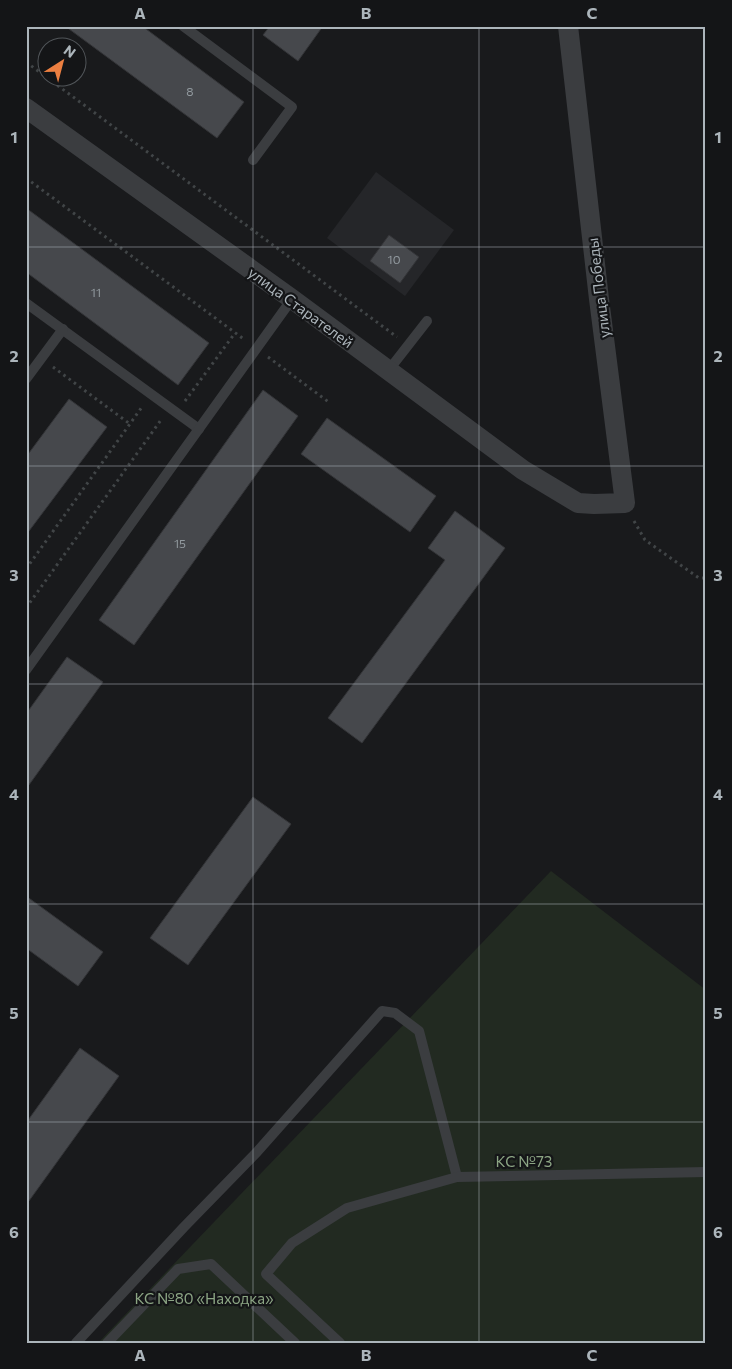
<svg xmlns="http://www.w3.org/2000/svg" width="732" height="1369" viewBox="0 0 732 1369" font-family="Commissioner,sans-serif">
	<rect width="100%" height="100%" fill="#191a1c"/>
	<polygon fill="#252629" points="376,172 454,230 405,296 327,238"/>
	<polygon fill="#222a21" points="551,871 706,990 706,1343 98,1343"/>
	<g fill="#46484c" stroke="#343538">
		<polygon points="65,26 142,26 244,102 217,138"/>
		<polygon points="270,26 323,26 298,61 263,35"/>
		<polygon points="26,208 209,343 178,385 26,272"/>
		<polygon points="389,235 419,257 400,283 370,261"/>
		<polygon points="263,390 298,416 134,645 99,620"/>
		<polygon points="69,399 107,427 26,535 26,457"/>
		<polygon points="327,418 436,496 410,532 301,454"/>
		<polygon points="455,511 505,548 362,743 328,718 445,560 428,548"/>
		<polygon points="67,657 103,682 26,789 26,714"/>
		<polygon points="253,797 291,824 188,965 150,938"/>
		<polygon points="26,896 103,952 78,986 26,948"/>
		<polygon points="80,1048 119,1076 26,1205 26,1123"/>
	</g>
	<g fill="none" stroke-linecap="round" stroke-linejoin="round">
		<g stroke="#414547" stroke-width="3" stroke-dasharray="2.5 4" stroke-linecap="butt">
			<polyline points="26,62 397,337"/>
			<polyline points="26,178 245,340"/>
			<polyline points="268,357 330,403"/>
			<polyline points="53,367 130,424"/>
			<polyline points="185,401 235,333"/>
			<polyline points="634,521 645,540 699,578 706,578"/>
			<polyline points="26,569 142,407"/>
			<polyline points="26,608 161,420"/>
		</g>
		<g stroke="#3b3d40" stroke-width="10">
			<polyline points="183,26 292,107 253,160"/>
			<polyline points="26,303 199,429"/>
			<polyline points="388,371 427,321"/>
			<polyline points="26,379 63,329"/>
			<polyline points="26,670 292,299"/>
			<polyline points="76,1343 184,1227 257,1152 382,1011 395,1013 419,1031 457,1177"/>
			<polyline points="107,1343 178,1269 211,1264 295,1343"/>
			<polyline points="340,1343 266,1274 292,1243 347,1208 457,1177 706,1172"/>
		</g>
		<polyline stroke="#3b3d40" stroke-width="20" points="26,108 292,299 523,470 578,503 594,504 625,503 599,299 568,26"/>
	</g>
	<path fill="none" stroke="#acb5bb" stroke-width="1" stroke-opacity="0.55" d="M253,26V1343M479,26V1343M26,247H706M26,466H706M26,684H706M26,904H706M26,1122H706"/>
	<g text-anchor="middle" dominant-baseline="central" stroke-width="4.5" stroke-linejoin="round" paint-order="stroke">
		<g font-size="12" fill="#929a9f">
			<text x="190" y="91">8</text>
			<text x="394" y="259">10</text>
			<text x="96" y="292">11</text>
			<text x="180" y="543">15</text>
		</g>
		<g font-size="15" fill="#acb5bb" stroke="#141517">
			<text transform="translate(598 288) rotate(-97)">улица Победы</text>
			<text transform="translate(301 307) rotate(36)">улица Старателей</text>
		</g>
		<g font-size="15" fill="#8ca584" stroke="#141517">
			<text x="524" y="1161">КС №73</text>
			<text x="204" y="1298">КС №80 «Находка»</text>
		</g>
	</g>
	<rect width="732" height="1369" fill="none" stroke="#141517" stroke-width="55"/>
	<g transform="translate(62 62) rotate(36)"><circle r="24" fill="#141517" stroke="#515559"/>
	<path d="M0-4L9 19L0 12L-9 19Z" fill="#ec7f41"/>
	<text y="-8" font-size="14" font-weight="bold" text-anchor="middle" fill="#acb5bb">N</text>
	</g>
	<rect x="28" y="28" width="676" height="1314" fill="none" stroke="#acb5bb" stroke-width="2"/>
	<g font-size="16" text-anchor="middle" font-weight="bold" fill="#acb5bb">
		<text x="140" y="19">A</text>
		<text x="366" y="19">B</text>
		<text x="592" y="19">C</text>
		<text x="14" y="143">1</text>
		<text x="718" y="143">1</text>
		<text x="14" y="362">2</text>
		<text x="718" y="362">2</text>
		<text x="14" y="581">3</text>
		<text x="718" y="581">3</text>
		<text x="14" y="800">4</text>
		<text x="718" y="800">4</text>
		<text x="14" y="1019">5</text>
		<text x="718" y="1019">5</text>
		<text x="14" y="1238">6</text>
		<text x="718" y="1238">6</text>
		<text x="140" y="1361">A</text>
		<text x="366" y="1361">B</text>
		<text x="592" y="1361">C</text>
	</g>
</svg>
